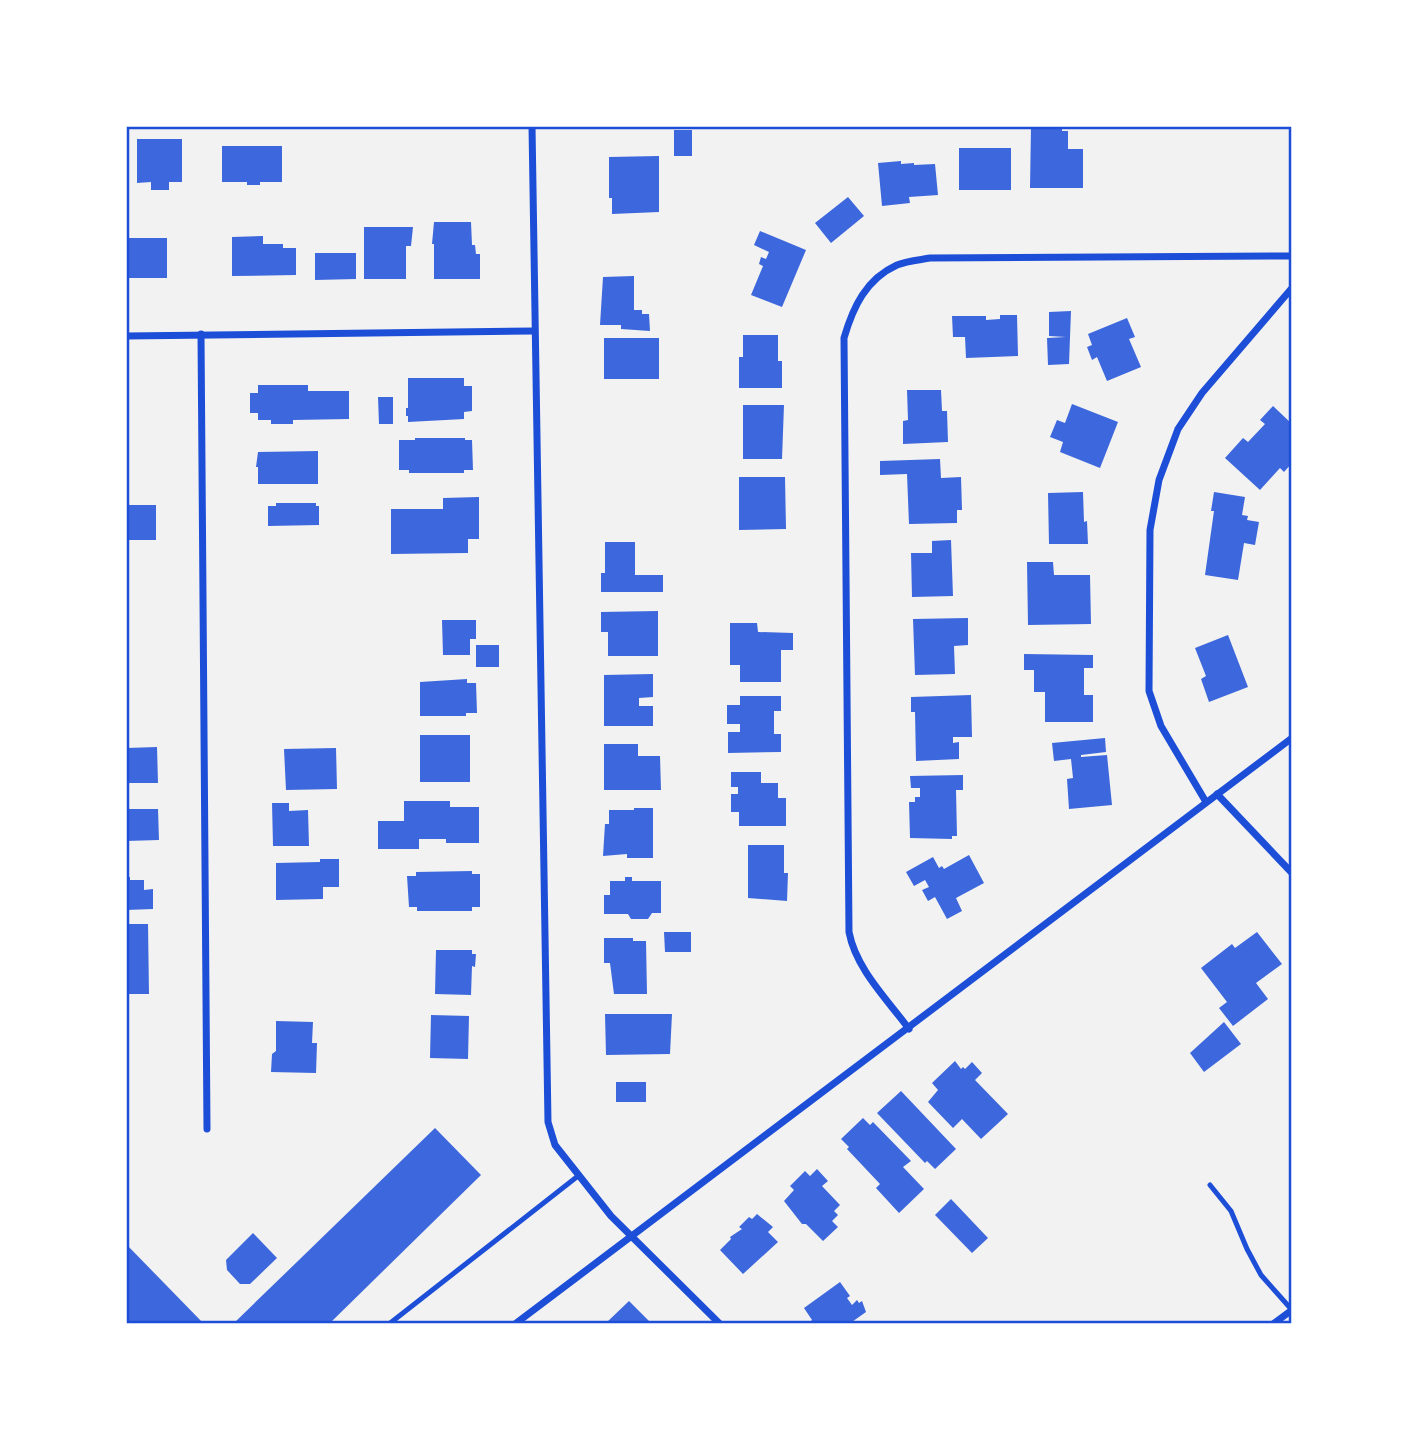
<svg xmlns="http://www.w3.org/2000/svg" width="1418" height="1450" viewBox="0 0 1418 1450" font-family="'PT Sans Narrow',sans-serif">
	<rect width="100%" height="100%" fill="#f2f2f2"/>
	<g fill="#3d67dc">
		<polygon points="1031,126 1062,126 1062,131 1068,131 1068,149 1083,149 1083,188 1030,188"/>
		<rect x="674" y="130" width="18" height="26"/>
		<polygon points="137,139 182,139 182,182 169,182 169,190 151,190 151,182 137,183"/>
		<polygon points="222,146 282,146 282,182 260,182 260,185 247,185 247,182 222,182"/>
		<rect x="959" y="148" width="52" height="42"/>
		<polygon points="659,156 659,212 612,214 612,198 609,198 609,157"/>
		<polygon points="901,161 901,164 914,163 914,165 935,164 938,195 909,197 910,203 882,206 878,163"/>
		<polygon points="848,197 864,216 831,243 815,223"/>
		<polygon points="434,222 471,222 472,245 475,245 476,254 480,254 480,279 434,279 434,244 432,244"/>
		<polygon points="364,227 413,227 411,246 406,246 406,279 364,279"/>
		<polygon points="760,231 806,250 782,307 751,295 763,266 759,264 761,257 766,259 769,252 754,245"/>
		<polygon points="263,236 263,244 283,244 283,248 296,248 296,275 232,276 232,237"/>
		<rect x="126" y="238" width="41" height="40"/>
		<polygon points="315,253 356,253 356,279 315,280"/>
		<polygon points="634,276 634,310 642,310 642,314 649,314 650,331 621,329 621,325 600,325 603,277"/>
		<polygon points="1071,311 1069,364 1048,365 1047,338 1066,337 1049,336 1049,312"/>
		<polygon points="1000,315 1017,315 1018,356 966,358 965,337 953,337 952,316 986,316 986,320 1000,319"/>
		<polygon points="1127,318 1135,337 1129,339 1141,367 1107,381 1097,357 1092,360 1087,347 1092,345 1088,334"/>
		<polygon points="743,335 778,335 778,361 782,361 782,388 739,388 739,357 743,357"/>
		<rect x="604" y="338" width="55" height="41"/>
		<polygon points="408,378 464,378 464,386 472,386 472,411 464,412 464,419 408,422 408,416 406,416 406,408 408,408"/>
		<polygon points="258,385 308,385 308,391 349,391 349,419 293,420 293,424 271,424 271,420 258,420 258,413 250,413 250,393 258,393"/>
		<polygon points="907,390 941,390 942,411 947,411 948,442 903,444 903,421 908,420"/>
		<polygon points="378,397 393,397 393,424 379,424"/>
		<polygon points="1072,404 1118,422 1100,468 1060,452 1063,442 1050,437 1057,420 1065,423"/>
		<polygon points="743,405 784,405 782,459 743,459"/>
		<polygon points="1273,406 1292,424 1292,463 1284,472 1280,468 1260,490 1225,458 1243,438 1248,442 1265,424 1260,420"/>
		<polygon points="415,438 465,438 465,440 472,440 473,470 464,470 464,473 409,473 409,470 399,470 399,440 415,440"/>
		<polygon points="318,451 318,484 258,484 258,467 256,467 258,452"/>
		<polygon points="940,459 941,478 961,477 962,510 957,510 957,523 909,524 907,474 880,475 880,461"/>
		<polygon points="739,477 785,477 786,529 739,530"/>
		<polygon points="1083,492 1084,522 1087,521 1088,544 1049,544 1048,493"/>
		<polygon points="1214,492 1245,497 1242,515 1248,516 1247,520 1259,522 1255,545 1244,543 1238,580 1205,575 1214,511 1211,511"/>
		<polygon points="479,497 479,539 468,539 468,553 391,554 391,509 443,509 443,498"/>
		<polygon points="276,503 316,503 316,506 319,506 319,525 268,526 268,506 276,506"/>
		<rect x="126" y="505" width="30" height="35"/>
		<polygon points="951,540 953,596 912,597 911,553 932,553 932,541"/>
		<polygon points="605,542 635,542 635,575 663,575 663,592 601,592 601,573 605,573"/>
		<polygon points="1027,562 1053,562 1054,575 1090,575 1091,624 1028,625"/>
		<polygon points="658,611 658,656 608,656 608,632 601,632 601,612"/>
		<polygon points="968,618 968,645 954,646 955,674 915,675 913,619"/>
		<polygon points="442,620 476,620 476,639 470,639 470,655 443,655"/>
		<polygon points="730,623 757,623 758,632 793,633 793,650 781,650 781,682 740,682 740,665 730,665"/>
		<polygon points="1228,635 1248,687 1209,702 1201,679 1206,676 1195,648"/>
		<rect x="476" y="645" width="23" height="22"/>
		<polygon points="1024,654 1093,655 1093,668 1084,668 1084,695 1093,695 1093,722 1045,722 1045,692 1034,692 1034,670 1024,670"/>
		<polygon points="653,674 653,697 639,698 639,706 653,706 653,726 604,726 604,675"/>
		<polygon points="467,679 467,683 476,683 477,713 466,713 466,716 420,716 420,682"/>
		<polygon points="971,695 972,737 953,737 953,743 959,742 959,759 916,761 915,712 911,712 911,697"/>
		<polygon points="740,696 781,696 781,711 774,711 774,734 781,734 781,752 728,753 728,732 740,732 740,724 727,724 727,705 740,705"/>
		<rect x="420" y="735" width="50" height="47"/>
		<polygon points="1105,738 1106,752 1081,755 1081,757 1107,755 1112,805 1069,809 1067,779 1073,778 1071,759 1054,761 1052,743"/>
		<polygon points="604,744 638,744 638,756 660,756 661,790 604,790"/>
		<polygon points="157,747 158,783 126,783 126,748"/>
		<polygon points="336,748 337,789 286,790 284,749"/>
		<polygon points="731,772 761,772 761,783 778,783 778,798 786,798 786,826 739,826 739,812 731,812 731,794 738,794 738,787 731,787"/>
		<polygon points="963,775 963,790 956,790 957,836 952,836 952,839 910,838 909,802 915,802 915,797 920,797 920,788 911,788 910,776"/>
		<polygon points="404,801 450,801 450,807 479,807 479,843 446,843 446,839 419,839 419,849 378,849 378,821 404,821"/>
		<polygon points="272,803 289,803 289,811 308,810 309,846 273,846"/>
		<polygon points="634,808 653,808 653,858 627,858 627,854 603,856 605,824 609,824 609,810 634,810"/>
		<polygon points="126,809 158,809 159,840 126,841"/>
		<polygon points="748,845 784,845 784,873 788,873 787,901 748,898"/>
		<polygon points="969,855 984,883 956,898 962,911 947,919 935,897 928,901 922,890 929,887 925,880 914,886 906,872 933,857 939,868 942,866 944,869"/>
		<polygon points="320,859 339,859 339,887 323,887 323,899 276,900 276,863 320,862"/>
		<polygon points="472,871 472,874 480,874 480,907 472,907 472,911 417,911 417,907 409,907 407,876 416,876 416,872"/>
		<polygon points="126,877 130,877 130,880 144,880 144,890 153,889 153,909 126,910"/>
		<polygon points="625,877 632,877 632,881 661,881 661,913 652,913 648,919 631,919 628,914 604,914 604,895 610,895 610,881 625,881"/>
		<polygon points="126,924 148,924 149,994 126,994"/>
		<polygon points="664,932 691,932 691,952 665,952"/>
		<polygon points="1257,932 1282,964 1256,983 1268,999 1233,1026 1219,1008 1227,1002 1201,968 1232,944 1235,948"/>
		<polygon points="604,938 633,938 633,941 646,941 647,994 614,994 610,963 604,963"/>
		<polygon points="436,950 472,950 472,954 476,954 475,967 472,966 471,995 435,994"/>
		<polygon points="605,1014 672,1014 670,1054 606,1055"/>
		<polygon points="431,1015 469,1016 468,1059 430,1058"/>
		<polygon points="276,1021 313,1022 312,1043 317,1043 316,1073 271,1072 272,1054 276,1051"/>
		<polygon points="1224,1022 1241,1044 1204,1072 1190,1053"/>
		<polygon points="955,1061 961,1069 963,1067 965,1069 972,1062 982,1073 975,1080 1008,1114 981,1139 962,1119 953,1128 928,1102 938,1090 932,1083"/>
		<rect x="616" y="1082" width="30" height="20"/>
		<polygon points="901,1091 956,1149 935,1169 927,1161 925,1163 877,1113"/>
		<polygon points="863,1118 870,1125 873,1122 911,1161 903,1167 924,1189 899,1213 876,1188 880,1184 847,1149 849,1147 841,1139"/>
		<polygon points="435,1128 481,1175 329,1324 233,1324"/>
		<polygon points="817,1169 828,1181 822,1186 840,1205 834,1211 838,1215 832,1221 838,1227 823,1241 806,1224 802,1224 784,1201 794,1190 790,1186 805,1171 810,1176"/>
		<polygon points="951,1199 988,1238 972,1253 935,1215"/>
		<polygon points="757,1214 773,1227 768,1232 778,1242 743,1274 720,1250 731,1239 730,1237 742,1229 739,1227 749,1217 752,1219"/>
		<polygon points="253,1233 277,1258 250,1284 240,1284 227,1270 226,1260"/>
		<polygon points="126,1244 204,1324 126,1324"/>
		<polygon points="840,1282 850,1296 847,1298 852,1305 857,1300 859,1303 862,1301 866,1312 849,1324 808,1324 812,1320 804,1308"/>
		<polygon points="629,1301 652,1324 605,1324"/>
	</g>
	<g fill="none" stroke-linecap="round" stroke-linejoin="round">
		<g stroke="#1d4ed8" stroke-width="5">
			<polyline points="1210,1185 1231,1211 1247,1249 1261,1275 1292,1310"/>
			<polyline points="389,1324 578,1176"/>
		</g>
		<g stroke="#1d4ed8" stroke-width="7">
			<polyline points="532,126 548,1122 555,1145 611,1216 720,1324"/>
			<polyline points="201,334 207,1129"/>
			<polyline points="126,336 534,331"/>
			<polyline points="1217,794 1292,873"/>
			<polyline points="1206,802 1161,726 1149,691 1150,530 1159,480 1178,429 1202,393 1292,288"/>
			<path d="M909,1029C887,999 856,969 849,932L844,338C853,307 866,279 897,265C907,261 919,260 930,258L1292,256"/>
			<polyline points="515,1324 1292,738"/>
			<polyline points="1273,1324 1292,1310"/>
		</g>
	</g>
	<rect width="1418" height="1450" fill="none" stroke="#ffffff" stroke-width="256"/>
	<rect x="128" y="128" width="1162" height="1194" fill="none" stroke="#1d4ed8" stroke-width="2.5"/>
</svg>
